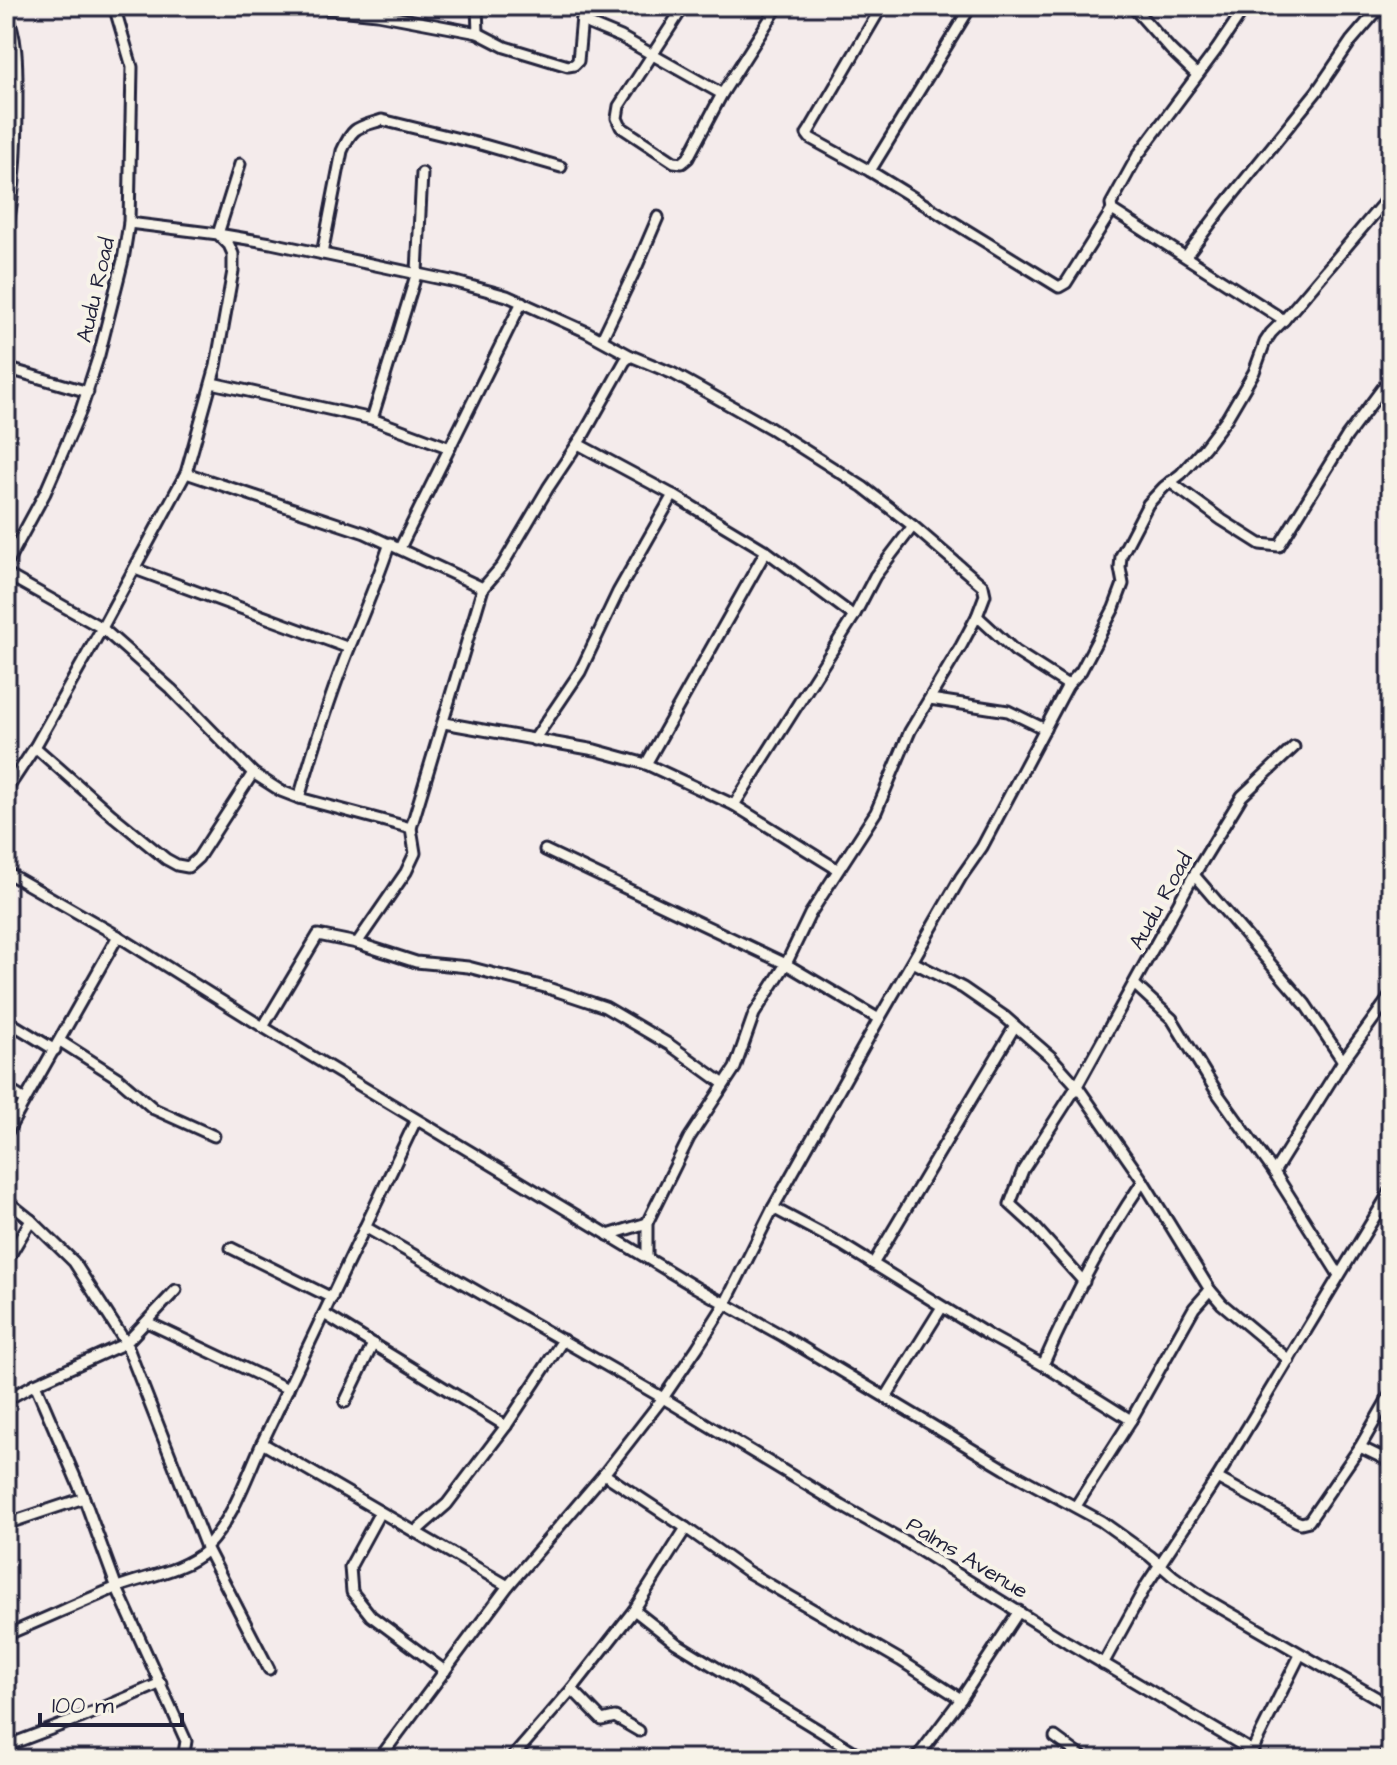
<svg xmlns="http://www.w3.org/2000/svg" width="1397" height="1765" viewBox="0 0 1397 1765" font-family="'Architects Daughter',sans-serif">
	<rect width="100%" height="100%" fill="#f4ebeb"/>
	<filter id="ink" filterUnits="userSpaceOnUse"><feTurbulence type="fractalNoise" baseFrequency=".0125" numOctaves="2"/><feDisplacementMap in="SourceGraphic" scale="16" xChannelSelector="R" yChannelSelector="G"/><feConvolveMatrix kernelMatrix="1 2 1 2 8 2 1 2 1" color-interpolation-filters="sRGB"/></filter>
	<g filter="url(#ink)">
		<g fill="none" stroke-linecap="round" stroke-linejoin="round">
			<defs>
				<g id="street">
					<polyline points="301,6 377,14 478,33 505,47 568,66 574,65 578,61 583,6"/>
					<polyline points="477,6 478,33"/>
					<polyline points="684,6 619,106 617,118 621,127 674,162 682,163 688,158 722,94 778,6"/>
					<polyline points="882,6 809,131 807,134 810,138 870,171 1059,287 1066,283 1112,210"/>
					<polyline points="1132,6 1171,50 1197,75"/>
					<polyline points="1246,6 1217,49 1138,155 1111,204 1112,210 1284,320"/>
					<path d="M6,12C18,38 17,69 17,97C17,143 16,188 6,233"/>
					<polyline points="582,21 621,37 722,94"/>
					<polyline points="240,164 218,234 271,243 456,282 507,296 587,332 631,356 674,374 701,389 770,428 863,487 913,526 983,586 985,595 977,616 961,646 910,731 876,812 810,914 786,964 879,1019"/>
					<polyline points="870,171 971,6"/>
					<path d="M322,254L342,151C353,126 357,128 382,120L484,145L561,167"/>
					<polyline points="1186,256 1223,207 1317,91 1351,41 1381,6"/>
					<polyline points="602,339 637,266 658,217"/>
					<polyline points="6,368 88,392"/>
					<polyline points="212,383 372,419 450,448"/>
					<polyline points="372,419 417,272 422,173"/>
					<polyline points="578,444 673,495 766,551 854,616"/>
					<polyline points="186,473 365,533 483,588"/>
					<polyline points="1170,482 1222,520 1260,544 1279,546 1347,436 1391,377"/>
					<polyline points="400,548 522,302"/>
					<polyline points="6,565 45,493 81,410 99,355 123,260 129,223 132,67 114,6"/>
					<polyline points="135,569 349,648"/>
					<polyline points="6,574 102,628 171,689 253,773 281,791 299,798 411,828"/>
					<polyline points="977,616 1015,651 1068,685"/>
					<polyline points="930,699 1008,711 1045,729"/>
					<polyline points="444,723 595,750 646,764 734,805 837,869"/>
					<polyline points="534,740 580,672 618,592 673,495"/>
					<polyline points="35,747 112,815 166,859 177,865 188,867 198,858 253,773"/>
					<polyline points="646,764 766,551"/>
					<polyline points="6,791 35,747 102,628 186,473 216,366 233,271 233,254 229,245 218,234 129,223"/>
					<path d="M299,798C314,747 330,696 350,646C364,612 378,579 390,543"/>
					<polyline points="734,805 854,616 875,576 913,526"/>
					<polyline points="545,850 786,964 754,1014 735,1068 689,1138 647,1223 647,1256"/>
					<polyline points="6,872 118,936 263,1027 695,1287 783,1336 1005,1469 1101,1521 1150,1556 1173,1576 1204,1598 1391,1706"/>
					<polyline points="1194,875 1305,1004 1343,1061"/>
					<polyline points="357,943 406,872 415,853 411,828 483,588 502,566 548,488 584,434 625,361 631,356"/>
					<polyline points="913,962 963,988 1005,1017 1051,1057 1077,1086 1143,1181 1210,1290 1222,1304 1289,1360"/>
					<polyline points="1134,984 1172,1019 1218,1094 1274,1172 1339,1275"/>
					<polyline points="6,1020 55,1050"/>
					<polyline points="263,1027 318,935 357,943 416,962 468,967 545,987 605,1007 670,1045 724,1084"/>
					<polyline points="60,1041 118,1078 154,1109 214,1136"/>
					<polyline points="6,1088 25,1100"/>
					<polyline points="6,1134 118,936"/>
					<polyline points="1274,1172 1343,1061 1391,995"/>
					<polyline points="6,1200 31,1220 74,1262 126,1343 206,1547 269,1669"/>
					<polyline points="773,1208 841,1244 990,1336 1043,1365 1131,1420"/>
					<polyline points="365,1227 663,1398 842,1506 906,1542 1067,1642 1252,1751"/>
					<polyline points="608,1235 647,1223"/>
					<polyline points="231,1248 332,1298"/>
					<polyline points="6,1262 31,1220"/>
					<polyline points="873,1264 1015,1026"/>
					<polyline points="1084,1282 1033,1225 1010,1204 1023,1170 1077,1086 1194,875 1242,796 1294,747"/>
					<polyline points="324,1314 506,1426"/>
					<polyline points="147,1322 288,1389"/>
					<path d="M1043,1365C1071,1301 1104,1238 1143,1181"/>
					<polyline points="35,1384 84,1498 117,1588 186,1741 183,1759"/>
					<polyline points="886,1397 942,1307"/>
					<polyline points="6,1400 35,1384 126,1343 176,1290"/>
					<polyline points="345,1402 373,1344"/>
					<polyline points="262,1443 508,1586"/>
					<polyline points="1360,1447 1391,1462"/>
					<polyline points="604,1474 686,1528 748,1572 900,1660 961,1699"/>
					<polyline points="1217,1478 1296,1521 1301,1523 1309,1521 1360,1447 1391,1393"/>
					<polyline points="1076,1506 1131,1420 1194,1308 1210,1290"/>
					<polyline points="380,1512 350,1567 352,1592 371,1616 445,1671"/>
					<polyline points="6,1524 84,1498"/>
					<polyline points="415,1532 447,1504 506,1426 563,1340"/>
					<polyline points="634,1610 676,1643 866,1759"/>
					<path d="M6,1635C42,1620 79,1603 115,1588C146,1576 182,1572 207,1550L206,1547C233,1519 246,1478 262,1443L416,1120"/>
					<polyline points="1103,1664 1147,1584 1217,1478 1391,1190"/>
					<polyline points="572,1689 602,1720 615,1717 639,1731"/>
					<polyline points="1055,1737 1085,1759"/>
					<polyline points="6,1746 80,1718 161,1683"/>
					<polyline points="922,1751 931,1759"/>
					<polyline points="379,1759 508,1586 604,1474 663,1398 697,1348 725,1304 773,1208 879,1019 961,877 982,847 1068,685 1081,671 1114,608 1123,584 1120,568 1121,556 1148,504 1164,487 1181,474 1205,447 1227,418 1254,372 1265,342 1271,333 1284,320 1391,194"/>
					<polyline points="511,1759 572,1689 634,1610 686,1528"/>
					<polyline points="914,1759 922,1751 961,1699 1019,1611"/>
					<polyline points="1248,1759 1300,1655"/>
					<polyline points="1383,1759 1391,1746"/>
				</g>
			</defs>
			<use href="#street" stroke="#22223b" stroke-width="15"/>
			<use href="#street" stroke="#f7f3e8" stroke-width="9"/>
		</g>
	</g>
	<g text-anchor="middle" dominant-baseline="central" stroke-width="8" stroke-linejoin="round" paint-order="stroke">
		<g font-size="22" fill="#22223b" stroke="#f7f3e8">
			<text transform="translate(96 290) rotate(-77)">Audu Road</text>
			<text transform="translate(1161 901) rotate(-61)">Audu Road</text>
			<text transform="translate(967 1558) rotate(31)">Palms Avenue</text>
		</g>
	</g>
	<rect width="1397" height="1765" fill="none" stroke="#f7f3e8" stroke-width="32"/>
	<rect x="16" y="16" width="1365" height="1733" fill="none" stroke="#22223b" stroke-width="3" filter="url(#ink)"/>
	<path d="M40 1713v12h142v-12" fill="none" stroke="#22223b" stroke-width="4"/>
	<text x="52" y="1713" font-size="24" fill="#22223b" stroke="#f7f3e8" stroke-width="6" paint-order="stroke">100 m</text>
</svg>
